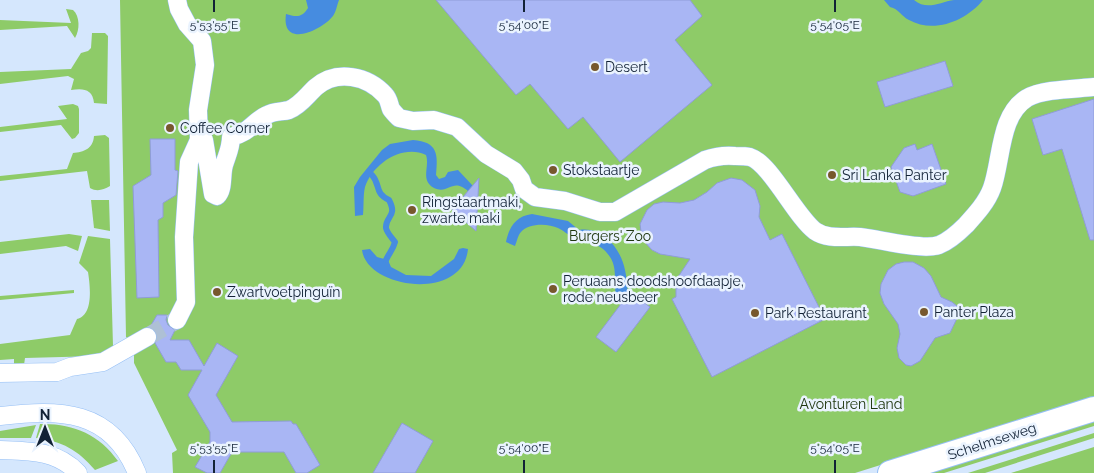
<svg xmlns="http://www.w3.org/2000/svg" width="1094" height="473" viewBox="0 0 1094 473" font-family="Raleway,sans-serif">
	<rect width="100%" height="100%" fill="#d5e7fd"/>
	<g fill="#8ecb68">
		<polygon points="120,0 1094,0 1094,398 855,473 173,473 172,453 177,450 134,363 134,334 128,339 126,337"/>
		<path d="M66,9L73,10C80,16 80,30 75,38L67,26L0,30V20L71,23Z"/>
		<path d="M92,33H105L108,36L107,104L94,103C93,89 83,88 71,90L74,79L68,76L0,84V72L71,69L81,53L88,51L91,48Z"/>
		<polygon points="73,104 78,106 79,109 79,133 75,138 72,139 61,125 0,132 0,127 67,119 58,106"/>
		<path d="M105,135L109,138L110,186C103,190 97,192 90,188L87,171L0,181V176L67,169L73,153C84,152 93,149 94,136Z"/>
		<polygon points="91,200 109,200 110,231 94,228"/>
		<polygon points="69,234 82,236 78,251 66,246 0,254 0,242"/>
		<path d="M88,236L110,239L113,346L99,356L25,358L24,365L14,364V359L0,360V344L70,335L77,319C94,315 90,285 88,272L79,263Z"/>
		<polygon points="74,290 74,293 0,300 0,296"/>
		<polygon points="1094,420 1094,426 944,473 925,473"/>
		<path d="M40,424C72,423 99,434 118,461L95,470C78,450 62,441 36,438Z"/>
		<polygon points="36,425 31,438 0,438 0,431"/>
		<polygon points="1094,433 1094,438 985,473 968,473"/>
		<polygon points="1094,447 1094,473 1011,473"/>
	</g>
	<g fill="#468ce0">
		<path d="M306,0H339C337,5 336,12 333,16C321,31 281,49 286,14C296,17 302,18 308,8Z"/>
		<path d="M884,0H914C927,11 940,2 954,0C963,0 973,0 983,0C966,21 934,34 909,20C901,16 899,9 890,7Z"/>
		<path d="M413,140C438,142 438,154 436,175L439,179L445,177L448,172L458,170L473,186L468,191C452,177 449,195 434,188C420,180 430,167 426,155C403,144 373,163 365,187C363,195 364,206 363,215L355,216L354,187L360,177L382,150L390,144Z"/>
		<path d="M532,214L568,221L579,230C603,226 621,249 625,270C627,278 627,286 628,294L620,304C610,291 620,272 610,257C600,241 589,245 574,238C568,235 563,230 558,228C548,223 528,223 521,232C518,235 517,241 515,246L506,242C509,227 516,216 532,214Z"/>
		<path d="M463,248L468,249C463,302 367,289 362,250L370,249L377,257L388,260L391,267L406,275L431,276L454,259L459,249Z"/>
	</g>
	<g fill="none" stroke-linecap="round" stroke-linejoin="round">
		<path stroke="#468ce0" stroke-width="6" d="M372,175C381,185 374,193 389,200C398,217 385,216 386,228C387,233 392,238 395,242C393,250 389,253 386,260"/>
	</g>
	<g fill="#a9b6f4" stroke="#8f9cd8">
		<polygon points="436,0 690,0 702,16 675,40 712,85 620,162 583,117 568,129 530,84 516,95"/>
		<polygon points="945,61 953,86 885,107 877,82"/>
		<polygon points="1094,99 1094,240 1090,240 1062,149 1043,155 1032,119"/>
		<polygon points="150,139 175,139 175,170 178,171 176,195 163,203 163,217 158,220 159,297 137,298 133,186 151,175"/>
		<polygon points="915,144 917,150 932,144 946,184 913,196 900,192 891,167 904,148"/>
		<polygon points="479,178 476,231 452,210"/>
		<polygon points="731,178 742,180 755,190 760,206 759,217 770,240 782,234 825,319 712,377 672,299 676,297 676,280 690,259 660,254 652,250 642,239 640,224 647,210 654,204 663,202 680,203 694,200 707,192 717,183"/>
		<polygon points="904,262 913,262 924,268 931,276 941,297 952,302 957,306 959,314 950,333 935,338 920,361 911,366 906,365 899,358 897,348 900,334 898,324 884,304 880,293 881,284 888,270 896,264"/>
		<polygon points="630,292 650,307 616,352 596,337"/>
		<polygon points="157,315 167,315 166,320 168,325 175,330 170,340 189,340 204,366 217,343 238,356 216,395 232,422 291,421 293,424 296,424 320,465 307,473 296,473 284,452 232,452 220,473 207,473 195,467 210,442 210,432 188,395 202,370 181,370 176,362 166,362 155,343 158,338 156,332 150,327"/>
		<polygon points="402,423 433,441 415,473 373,473"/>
	</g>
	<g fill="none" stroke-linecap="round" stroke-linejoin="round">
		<polyline stroke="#aec0d5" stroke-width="18" stroke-dasharray="18 9" stroke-linecap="butt" points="147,337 177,320"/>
		<defs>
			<g id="street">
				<polyline points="177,0 179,9 187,24 202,41 205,65 198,110 199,140 189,162 184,237 186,302 177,320"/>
				<path d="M199,140H204L213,194L217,196C224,189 221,175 224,165C227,155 231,148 231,137C251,132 252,122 267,115C274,111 282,112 289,110C301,105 307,95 316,87C337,69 368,76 385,95C389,99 389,104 391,109C393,112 396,115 399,118L413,121L434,120L457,127L486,154L514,171L521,180L524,189L535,197L565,201L600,212H615L705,160C716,156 724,155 735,156C740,156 746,156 750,157C770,163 796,217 815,231C828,240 845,236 860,237C879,239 922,251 939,245C949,241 959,232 966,225C976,214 987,202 992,188C1002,160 999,115 1027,98C1043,89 1075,89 1094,87"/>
				<polyline points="0,373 57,372 70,367 103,362 147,337"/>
				<path d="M0,416C60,409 111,409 137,473"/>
				<path d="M0,450C29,451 57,450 78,473"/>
			</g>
			<polyline id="secondary" points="890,473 1094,409"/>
		</defs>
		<use href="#street" stroke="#95bff5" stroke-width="19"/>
		<use href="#secondary" stroke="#95bff5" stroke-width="26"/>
		<use href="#street" stroke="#fff" stroke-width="18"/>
		<use href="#secondary" stroke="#fff" stroke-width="24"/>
	</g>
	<path fill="none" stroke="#122236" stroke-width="2" d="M214,0V12M524,0V12M835,0V12M214,460V473M524,460V473M835,460V473"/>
	<g fill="#77582d" stroke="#eaf3fe" stroke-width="2">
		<circle cx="595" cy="67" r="5"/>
		<circle cx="170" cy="128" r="5"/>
		<circle cx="553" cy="170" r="5"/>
		<circle cx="832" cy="175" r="5"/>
		<circle cx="412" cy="210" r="5"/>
		<circle cx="553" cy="289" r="5"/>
		<circle cx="217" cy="292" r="5"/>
		<circle cx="924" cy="312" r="5"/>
		<circle cx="755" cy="313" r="5"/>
	</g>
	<g text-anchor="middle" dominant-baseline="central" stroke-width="5" stroke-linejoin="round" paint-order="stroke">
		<g font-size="14" fill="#122236" stroke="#eaf3fe" text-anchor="start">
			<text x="605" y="67">Desert</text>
			<text x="180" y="128">Coffee Corner</text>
			<text x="563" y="170">Stokstaartje</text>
			<text x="842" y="175">Sri Lanka Panter</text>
			<text x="422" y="202">Ringstaartmaki,<tspan x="422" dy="16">zwarte maki</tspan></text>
			<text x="563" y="281">Peruaans doodshoofdaapje,<tspan x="563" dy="16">rode neusbeer</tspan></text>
			<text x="227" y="292">Zwartvoetpinguïn</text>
			<text x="934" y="312">Panter Plaza</text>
			<text x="765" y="313">Park Restaurant</text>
		</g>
		<g font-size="14" fill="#203810" stroke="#eaf3fe">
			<text x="610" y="236">Burgers' Zoo</text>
			<text x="851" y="404">Avonturen Land</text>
		</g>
		<g font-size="14" fill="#122236" stroke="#eaf3fe">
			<text transform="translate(992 441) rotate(-18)">Schelmseweg</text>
		</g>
	</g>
	<g font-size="12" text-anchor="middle" fill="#122236" stroke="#eaf3fe" stroke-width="5" stroke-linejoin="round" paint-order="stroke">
		<text x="214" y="29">5°53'55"E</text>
		<text x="524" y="29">5°54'00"E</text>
		<text x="835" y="29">5°54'05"E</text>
		<text x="214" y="452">5°53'55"E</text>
		<text x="524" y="452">5°54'00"E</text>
		<text x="835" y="452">5°54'05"E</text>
	</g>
	<g transform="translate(45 428)" stroke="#eaf3fe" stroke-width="4" paint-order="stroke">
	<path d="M0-4L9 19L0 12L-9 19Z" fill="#122236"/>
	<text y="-8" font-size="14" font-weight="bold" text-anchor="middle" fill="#122236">N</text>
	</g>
</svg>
